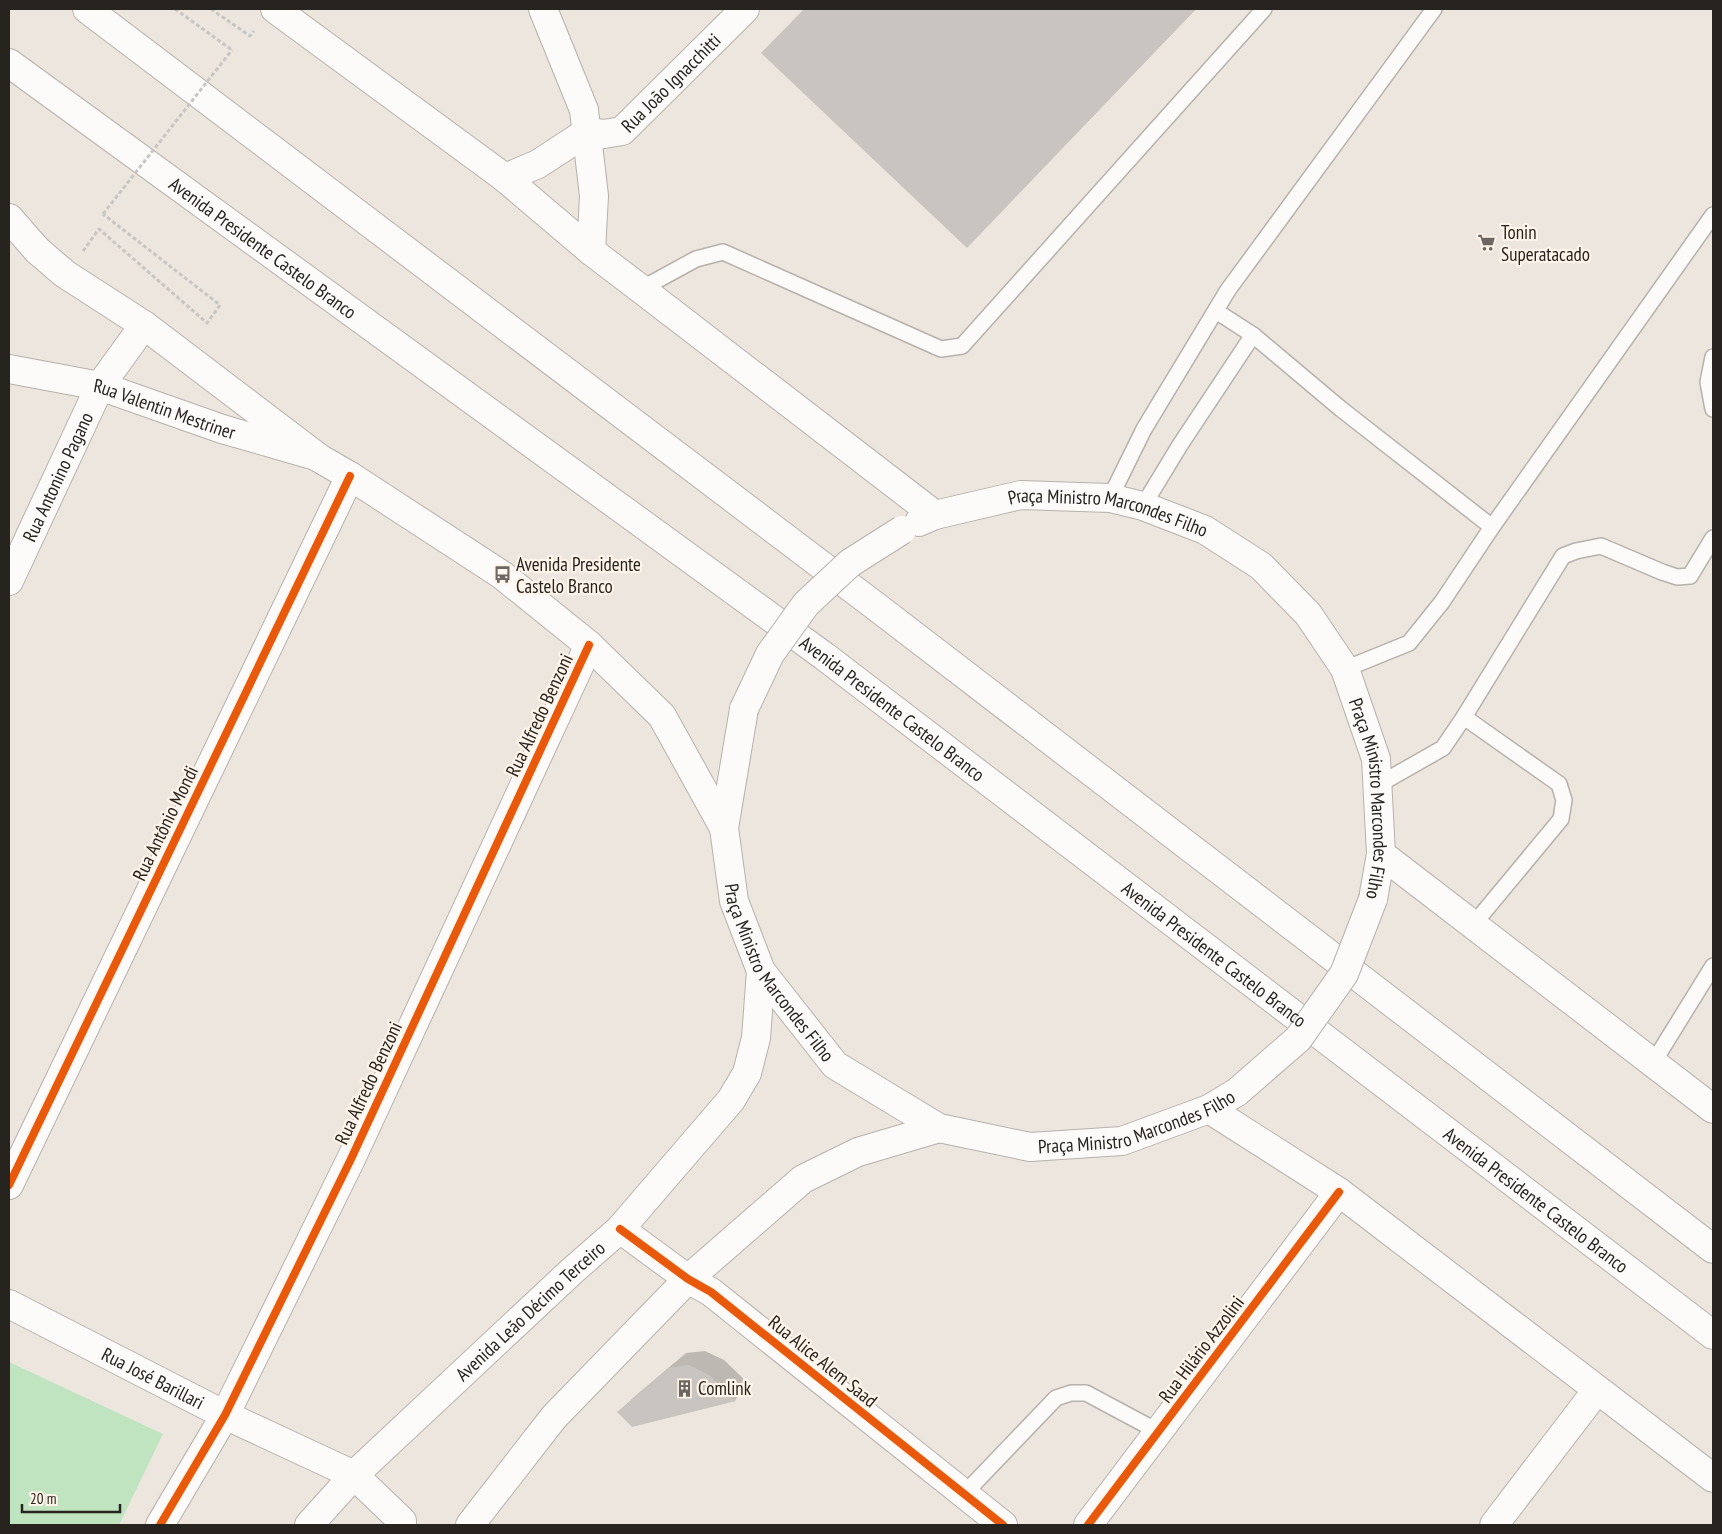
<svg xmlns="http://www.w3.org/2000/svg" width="1722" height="1534" viewBox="0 0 1722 1534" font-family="'PT Sans Narrow',sans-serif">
	<rect width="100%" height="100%" fill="#ede6df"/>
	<polygon fill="#c1e4c0" points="9,1362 163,1434 119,1525 9,1525"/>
	<g fill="#0003">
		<polygon points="805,9 1196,9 987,226 763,53"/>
		<polygon points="705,1351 724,1360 750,1385 735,1400 632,1425 619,1412 634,1397 686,1353"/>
	</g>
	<g fill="#c9c4bf">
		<polygon points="804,9 1196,9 967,248 761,53"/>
		<polygon points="689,1365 709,1375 736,1401 632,1427 617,1412 669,1368"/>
	</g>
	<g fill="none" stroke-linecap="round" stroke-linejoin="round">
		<defs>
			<g id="lane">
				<polyline points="641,289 696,259 723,252 941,349 962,346 1264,9"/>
				<polyline points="1216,311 1253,335 1341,409 1492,527"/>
				<polyline points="1713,357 1708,382 1713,409"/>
				<polyline points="1110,498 1144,429 1228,290 1434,9"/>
				<polyline points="1143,506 1180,445 1253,335"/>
				<polyline points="1345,669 1409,643 1442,602 1492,527 1713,215"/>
				<polyline points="1464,717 1559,784 1564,800 1561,819 1473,925"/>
				<polyline points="1378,785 1443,748 1464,717 1563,556 1576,551 1601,546 1662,572 1677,577 1690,576 1713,538"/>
				<polyline points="1653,1063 1713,966"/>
				<polyline points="964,1494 1056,1398 1071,1393 1086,1393 1159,1432"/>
			</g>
			<g id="street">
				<path id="s1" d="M587,132L604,134L622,131L745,9"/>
				<path id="s2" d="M9,369L100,386L222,429L316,456"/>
				<path id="s3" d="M9,581L100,386L144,325"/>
				<polyline points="9,1185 350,476"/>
				<polyline points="620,1229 688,1279 711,1292 1003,1525"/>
				<path id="s4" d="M9,1304L225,1415L354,1475"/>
				<polyline points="160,1525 225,1415 351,1159 589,645"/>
				<polyline points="1088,1525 1339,1192"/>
				<polyline points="1494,1525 1597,1390"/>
			</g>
			<g id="secondary">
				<polyline points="275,9 505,178 591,251 641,289 935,515"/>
				<polyline points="543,9 584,110 594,196 591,251"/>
				<polyline points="505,178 538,164 587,132"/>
				<polyline points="37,250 65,274 144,325 319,458 350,476 502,575 589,645 662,716 724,828"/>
				<path id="s5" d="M919,522L935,515L1021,495L1110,498L1143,506L1205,530L1261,566L1308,614L1345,669L1376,759L1381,854L1373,899"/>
				<path id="s6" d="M744,709L724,828L734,901L761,971L835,1065L939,1128L1030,1147L1122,1141L1209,1109L1237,1092"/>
				<polyline points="1381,854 1713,1109"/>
				<polyline points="1209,1109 1339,1192 1713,1478"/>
				<polyline points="354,1475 402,1521 402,1525"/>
				<path id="s7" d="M309,1525L354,1475L572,1271L620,1229L731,1100L747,1073L756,1038L761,971"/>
				<polyline points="470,1525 554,1417 688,1279 803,1179 858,1152 939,1128"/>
			</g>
			<g id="primary">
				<polyline points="87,9 878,608 1713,1249"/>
				<path id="s8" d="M9,63L824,656L1713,1335"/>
				<polyline points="9,218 37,250"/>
			</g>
		</defs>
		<use href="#lane" stroke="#b7b1ac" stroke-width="18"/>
		<use href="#street" stroke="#b7b1ac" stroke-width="30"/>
		<use href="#secondary" stroke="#b7b1ac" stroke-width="30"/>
		<use href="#primary" stroke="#b7b1ac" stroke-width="30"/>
		<g stroke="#c7c6c3" stroke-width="3" stroke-dasharray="4 2.5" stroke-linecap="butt">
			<polyline points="175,9 232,50"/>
			<polyline points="211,9 250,36 254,31"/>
			<polyline points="83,251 99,229 207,323 220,305 103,214"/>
		</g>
		<use href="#lane" stroke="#fcfbfa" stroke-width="15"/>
		<use href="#street" stroke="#fcfbfa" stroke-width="28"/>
		<use href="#secondary" stroke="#fcfbfa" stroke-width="28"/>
		<use href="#primary" stroke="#fcfbfa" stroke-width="28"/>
		<defs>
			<g id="secondary-bridge">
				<polyline points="744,709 770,654 806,604 850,563 902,530"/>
				<polyline points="1237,1092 1298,1039 1344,974 1373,899"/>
			</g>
		</defs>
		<use href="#secondary-bridge" stroke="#b7b1ac" stroke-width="30" stroke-linecap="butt"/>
		<polyline stroke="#c7c6c3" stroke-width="3" stroke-dasharray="4 2.5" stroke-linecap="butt" points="103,214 232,50"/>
		<use href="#secondary-bridge" stroke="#fcfbfa" stroke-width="28"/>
		<defs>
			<g id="cycleway">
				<polyline points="9,1185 350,476"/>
				<polyline points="620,1229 688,1279 711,1292 1003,1525"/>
				<polyline points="160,1525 225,1415 351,1159 589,645"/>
				<polyline points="1088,1525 1339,1192"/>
			</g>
		</defs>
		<use href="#cycleway" stroke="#fef4e9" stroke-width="11"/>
		<use href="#cycleway" stroke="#e8590c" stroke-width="8"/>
	</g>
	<defs>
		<symbol id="supermarket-bare" viewBox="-9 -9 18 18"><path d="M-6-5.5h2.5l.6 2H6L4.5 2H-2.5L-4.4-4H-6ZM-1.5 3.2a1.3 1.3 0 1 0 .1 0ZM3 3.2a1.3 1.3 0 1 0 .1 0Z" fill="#6c6762" stroke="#fef4e9" stroke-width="2.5" paint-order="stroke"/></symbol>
		<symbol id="bus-bare" viewBox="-9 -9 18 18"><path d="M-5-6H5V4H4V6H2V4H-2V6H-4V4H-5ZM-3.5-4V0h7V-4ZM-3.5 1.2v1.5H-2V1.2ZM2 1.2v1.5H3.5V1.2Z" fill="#6c6762" stroke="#fef4e9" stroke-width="2.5" paint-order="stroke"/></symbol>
		<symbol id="building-bare" viewBox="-9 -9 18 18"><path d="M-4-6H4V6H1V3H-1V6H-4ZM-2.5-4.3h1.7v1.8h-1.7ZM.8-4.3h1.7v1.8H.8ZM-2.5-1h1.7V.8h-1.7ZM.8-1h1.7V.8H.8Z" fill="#6c6762" stroke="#fef4e9" stroke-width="2.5" paint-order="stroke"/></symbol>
	</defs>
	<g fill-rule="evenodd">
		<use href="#supermarket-bare" x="1474" y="230" width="25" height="25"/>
		<use href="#bus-bare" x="490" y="562" width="25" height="25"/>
		<use href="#building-bare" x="672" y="1376" width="25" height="25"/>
	</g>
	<g text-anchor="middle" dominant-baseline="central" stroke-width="4.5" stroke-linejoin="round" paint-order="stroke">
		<g font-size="19" fill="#27231e" stroke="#fef4e9">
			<text stroke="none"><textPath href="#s1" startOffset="104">Rua João Ignacchitti</textPath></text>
			<text stroke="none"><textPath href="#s8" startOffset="314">Avenida Presidente Castelo Branco</textPath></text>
			<text stroke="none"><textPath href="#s2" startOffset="161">Rua Valentin Mestriner</textPath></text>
			<text stroke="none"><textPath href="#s3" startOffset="115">Rua Antonino Pagano</textPath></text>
			<text stroke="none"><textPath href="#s5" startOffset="195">Praça Ministro Marcondes Filho</textPath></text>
			<text stroke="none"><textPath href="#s8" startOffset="1094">Avenida Presidente Castelo Branco</textPath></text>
			<text transform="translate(539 715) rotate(-65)">Rua Alfredo Benzoni</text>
			<text stroke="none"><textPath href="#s5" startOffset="629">Praça Ministro Marcondes Filho</textPath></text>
			<text transform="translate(165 823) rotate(-64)">Rua Antônio Mondi</text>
			<text stroke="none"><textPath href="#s8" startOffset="1499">Avenida Presidente Castelo Branco</textPath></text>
			<text stroke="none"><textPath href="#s6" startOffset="279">Praça Ministro Marcondes Filho</textPath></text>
			<text transform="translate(368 1083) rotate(-65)">Rua Alfredo Benzoni</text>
			<text stroke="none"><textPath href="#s6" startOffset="714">Praça Ministro Marcondes Filho</textPath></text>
			<text stroke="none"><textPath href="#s8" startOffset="1904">Avenida Presidente Castelo Branco</textPath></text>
			<text stroke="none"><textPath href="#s7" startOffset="308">Avenida Leão Décimo Terceiro</textPath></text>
			<text transform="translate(1201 1349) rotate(-53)">Rua Hilário Azzolini</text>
			<text transform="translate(823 1361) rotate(39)">Rua Alice Alem Saad</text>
			<text stroke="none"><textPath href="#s4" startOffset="162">Rua José Barillari</textPath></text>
		</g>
		<g font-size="19" fill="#27231e" stroke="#fef4e9" text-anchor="start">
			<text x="1501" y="232">Tonin<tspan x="1501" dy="22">Superatacado</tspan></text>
			<text x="516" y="564">Avenida Presidente<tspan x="516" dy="22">Castelo Branco</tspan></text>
			<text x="698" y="1388">Comlink</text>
		</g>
	</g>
	<rect width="1722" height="1534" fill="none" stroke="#27231e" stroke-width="20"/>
	<path d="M22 1504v8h98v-8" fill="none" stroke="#27231e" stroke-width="2.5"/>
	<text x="30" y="1504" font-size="15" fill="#27231e" stroke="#fef4e9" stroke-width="4" paint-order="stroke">20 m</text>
</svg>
